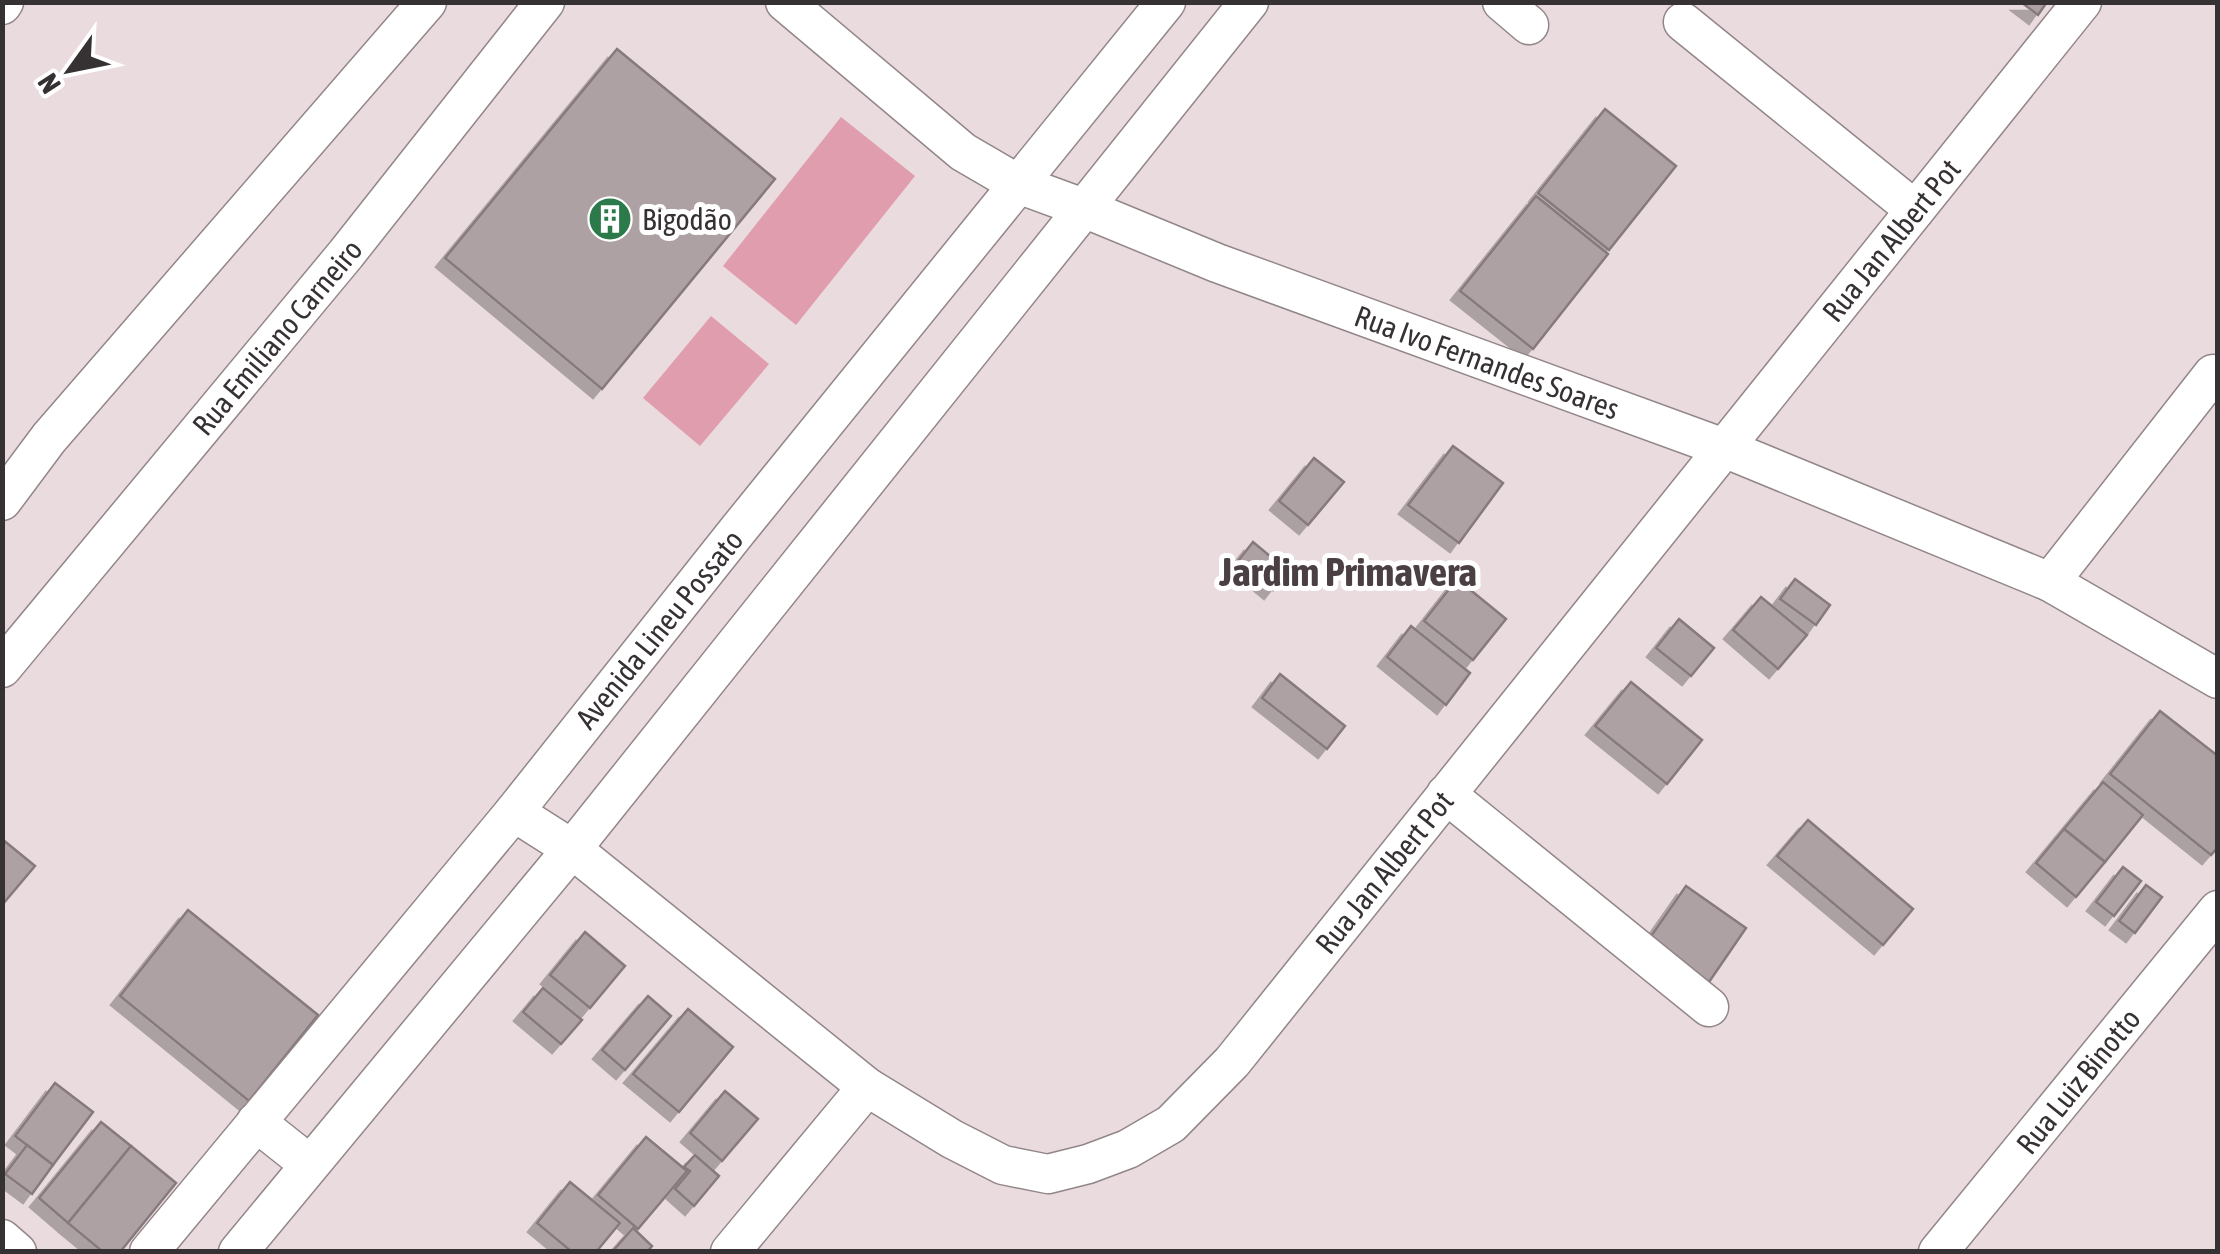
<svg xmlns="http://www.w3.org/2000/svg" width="2220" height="1254" viewBox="0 0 2220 1254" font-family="'Asap Condensed',sans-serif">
	<defs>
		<filter id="shadow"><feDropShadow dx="-9" dy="9" stdDeviation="0" flood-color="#0004"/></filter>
	</defs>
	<rect width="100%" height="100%" fill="#e9dbde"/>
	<g fill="#e09dae">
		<polygon points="841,117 915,176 796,325 723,266"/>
		<polygon points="711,316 769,364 700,446 643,398"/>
	</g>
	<g fill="#aea1a4" stroke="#877a7d" stroke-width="2.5" filter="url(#shadow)">
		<polygon points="2021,2 2047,2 2038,15"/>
		<polygon points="617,49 775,179 602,389 445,258"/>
		<polygon points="1605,109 1676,166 1609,250 1538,193"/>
		<polygon points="1536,196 1608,254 1533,349 1460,291"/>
		<polygon points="1453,446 1503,483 1459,543 1408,505"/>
		<polygon points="1314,458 1344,482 1308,525 1279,501"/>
		<polygon points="1253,542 1288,571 1273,590 1238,561"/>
		<polygon points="1457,579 1506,619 1473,660 1424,621"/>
		<polygon points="1795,579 1830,605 1816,625 1780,599"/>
		<polygon points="1761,597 1807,635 1778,669 1733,630"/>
		<polygon points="1679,619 1714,648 1691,676 1656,648"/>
		<polygon points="1411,626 1470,673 1446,705 1387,657"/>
		<polygon points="1280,674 1345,726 1327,749 1262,698"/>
		<polygon points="1631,682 1702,740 1667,784 1595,726"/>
		<polygon points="2160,711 2218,756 2218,847 2211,855 2110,774"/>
		<polygon points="2103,782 2143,815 2105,862 2064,829"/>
		<polygon points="1808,820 1913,909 1883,945 1777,856"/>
		<polygon points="2064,829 2105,862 2076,897 2036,863"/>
		<polygon points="2,839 35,866 2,905"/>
		<polygon points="2123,867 2141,881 2114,916 2096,902"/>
		<polygon points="2146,885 2162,897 2135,933 2119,921"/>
		<polygon points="1686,886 1746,928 1709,982 1649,939"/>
		<polygon points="188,910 318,1015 249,1101 120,996"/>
		<polygon points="585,932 625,966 590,1008 550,975"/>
		<polygon points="543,988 582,1020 561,1044 523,1012"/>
		<polygon points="648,996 671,1016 625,1070 602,1050"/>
		<polygon points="688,1009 733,1047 679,1112 633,1074"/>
		<polygon points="55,1083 93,1112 53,1165 15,1136"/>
		<polygon points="725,1091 758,1119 722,1161 690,1133"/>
		<polygon points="101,1122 131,1146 68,1223 39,1198"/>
		<polygon points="646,1137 687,1171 638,1229 598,1195"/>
		<polygon points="27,1145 53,1165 32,1194 5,1174"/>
		<polygon points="131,1146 176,1183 120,1252 103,1252 68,1223"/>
		<polygon points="695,1155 719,1176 694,1206 675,1189 690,1171 684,1167"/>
		<polygon points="570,1182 620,1223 596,1252 572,1252 537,1223"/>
		<polygon points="633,1228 652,1246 647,1252 612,1252"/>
	</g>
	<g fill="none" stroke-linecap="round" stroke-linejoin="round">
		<defs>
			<g id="minor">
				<polyline points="785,2 963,152 1018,184 1086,209 1217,263 1724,448 2050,582 2218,679"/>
				<polyline points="1502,2 1529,25"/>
				<polyline points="2,5 4,2"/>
				<polyline points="1683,22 1915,210"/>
				<polyline points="2,501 49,438 427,2"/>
				<polyline points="2050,582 2213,374"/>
				<polyline points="2,668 346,254 545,2"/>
				<polyline points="1446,794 1709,1007"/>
				<polyline points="514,812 572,849 867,1087 952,1139 1003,1165 1048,1174 1088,1164 1128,1149 1171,1124 1232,1062 2082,2"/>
				<polyline points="256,1122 309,1164"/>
				<polyline points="2,1239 17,1252"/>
				<polyline points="149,1252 514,812 738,530 1166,2"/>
				<polyline points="238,1252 572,849 1249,2"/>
				<polyline points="730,1252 867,1087"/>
				<polyline points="1938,1252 2218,910"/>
			</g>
		</defs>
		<use href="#minor" stroke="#938689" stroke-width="41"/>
		<use href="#minor" stroke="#fff" stroke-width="38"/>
	</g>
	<defs>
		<symbol id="building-disc" viewBox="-11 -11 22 22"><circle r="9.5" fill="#2c7a49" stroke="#fff"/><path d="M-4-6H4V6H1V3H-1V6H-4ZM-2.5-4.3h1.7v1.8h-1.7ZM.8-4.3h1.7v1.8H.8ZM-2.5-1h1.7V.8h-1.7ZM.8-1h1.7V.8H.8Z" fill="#fff"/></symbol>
	</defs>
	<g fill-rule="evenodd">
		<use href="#building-disc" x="585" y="194" width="50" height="50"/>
	</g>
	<g text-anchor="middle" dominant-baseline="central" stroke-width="10" stroke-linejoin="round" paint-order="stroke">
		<g font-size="30" fill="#363132" stroke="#fff" text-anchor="start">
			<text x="642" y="219">Bigodão</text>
		</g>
		<g font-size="30" fill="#363132" stroke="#fff">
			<text transform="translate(1891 240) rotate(-51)">Rua Jan Albert Pot</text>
			<text transform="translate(277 337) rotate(-50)">Rua Emiliano Carneiro</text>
			<text transform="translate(1487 362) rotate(20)">Rua Ivo Fernandes Soares</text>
			<text transform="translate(659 629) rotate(-51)">Avenida Lineu Possato</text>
			<text transform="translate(1384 872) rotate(-51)">Rua Jan Albert Pot</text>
			<text transform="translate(2078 1081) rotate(-51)">Rua Luiz Binotto</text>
		</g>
		<g font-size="40" font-weight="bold" fill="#4a3f42" stroke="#fff">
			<text x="1348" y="571">Jardim Primavera</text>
		</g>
	</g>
	<rect width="2220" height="1254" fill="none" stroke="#363132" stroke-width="10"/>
	<g transform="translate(70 70) rotate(237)" stroke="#ffffff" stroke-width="8" paint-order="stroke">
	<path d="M0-8L18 38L0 25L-18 38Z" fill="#363132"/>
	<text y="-15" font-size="28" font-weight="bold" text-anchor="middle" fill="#363132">N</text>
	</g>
</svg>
